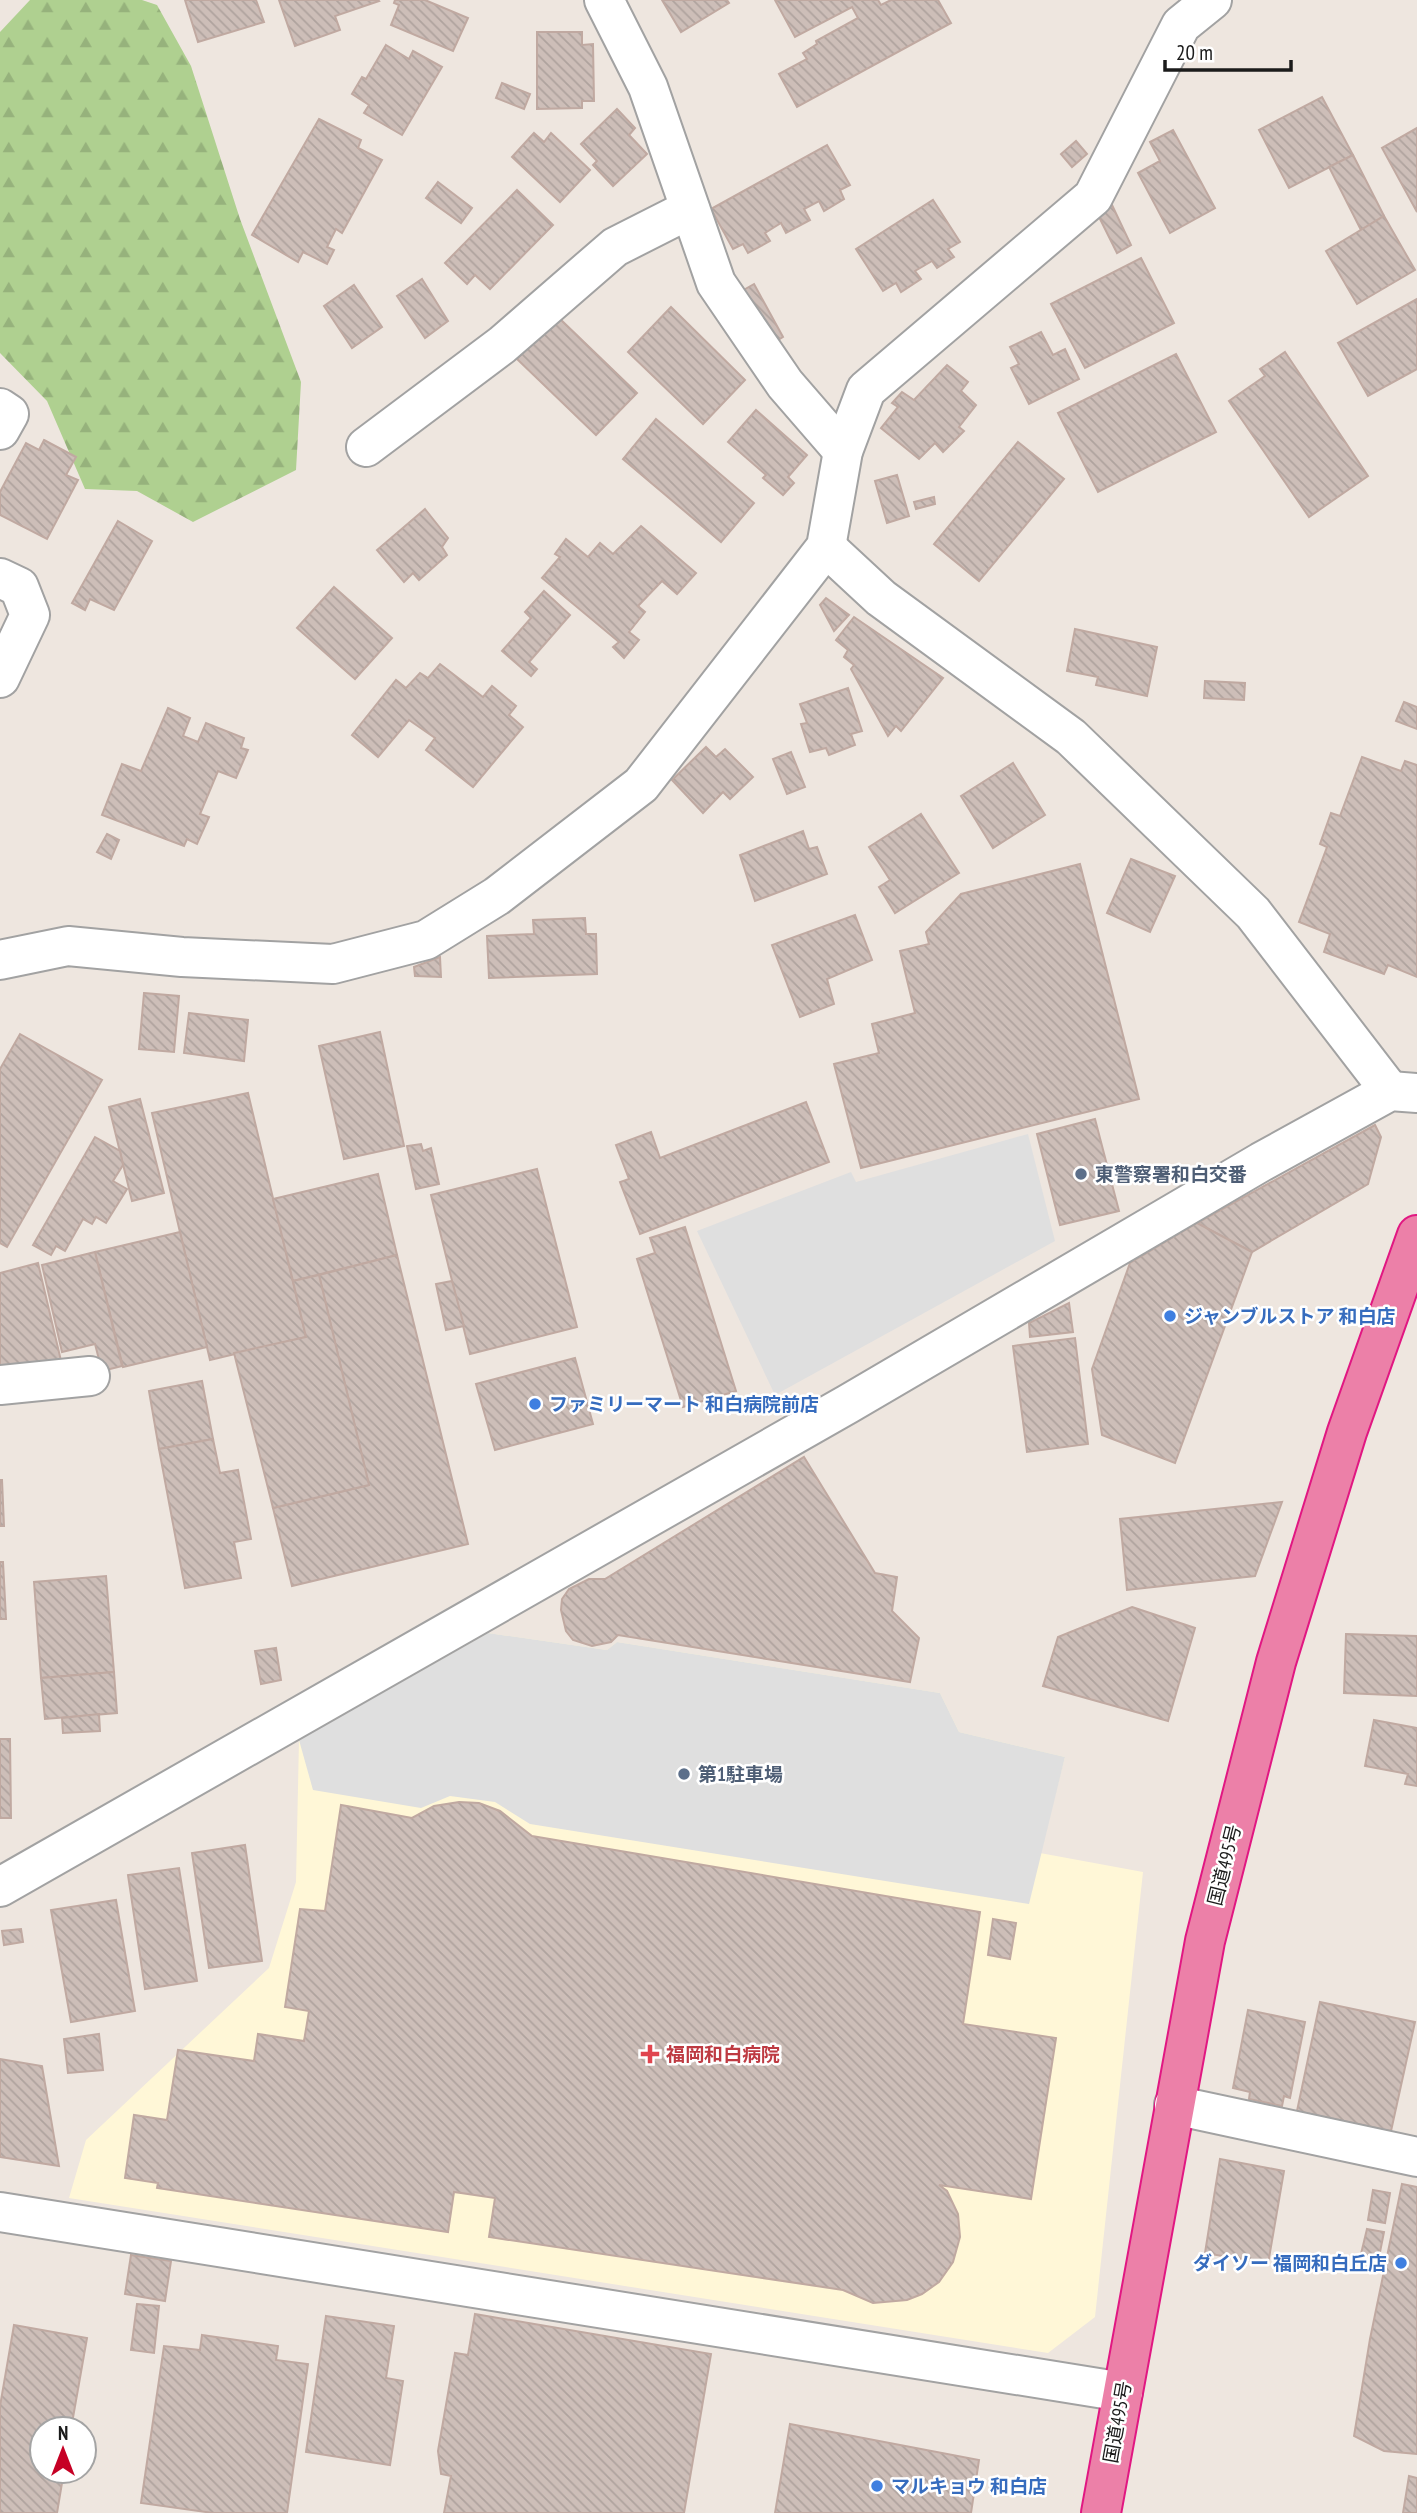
<svg xmlns="http://www.w3.org/2000/svg" width="1417" height="2513" viewBox="0 0 1417 2513" font-family="'PT Sans Narrow','Noto Sans JP',sans-serif">
	<defs>
		<pattern id="forest-firs" width="22" height="20" patternUnits="userSpaceOnUse" patternTransform="scale(1.75)"><rect width="22" height="20" fill="#afd090"/><path d="M5 1l3.5 6h-7zM16 11l3.5 6h-7z" fill="#96b27c"/></pattern>
		<pattern id="building-back-hatch" width="6" height="6" patternUnits="userSpaceOnUse" patternTransform="scale(1.75)"><rect width="6" height="6" fill="#cdbeb8"/><path d="M-1 5l2 2M0 0l6 6M5-1l2 2" fill="none" stroke="#afa39e"/></pattern>
	</defs>
	<rect width="100%" height="100%" fill="#eee6df"/>
	<polygon fill="#fff7d7" points="488,1633 607,1650 617,1642 940,1693 959,1732 1065,1757 1040,1853 1143,1872 1095,2317 1048,2353 69,2198 86,2140 269,1968 296,1882 299,1740"/>
	<polygon fill="url(#forest-firs)" points="30,0 142,0 157,5 191,66 240,219 301,382 296,470 193,522 137,491 85,489 47,401 0,353 0,32"/>
	<g fill="#dfdfdf">
		<polygon points="1028,1134 1055,1241 775,1395 697,1231 851,1172 856,1182"/>
		<polygon points="488,1633 607,1650 617,1642 940,1693 959,1732 1065,1757 1029,1904 530,1824 495,1802 450,1796 421,1808 313,1790 299,1740"/>
	</g>
	<g fill="url(#building-back-hatch)" stroke="#c0a9a1" stroke-width="2">
		<polygon points="185,0 256,0 264,22 198,42"/>
		<polygon points="279,0 378,0 379,1 335,16 340,30 295,46"/>
		<polygon points="395,0 425,0 468,18 453,51 391,25 399,5 394,3"/>
		<polygon points="662,0 727,0 729,3 681,32"/>
		<polygon points="775,0 878,0 881,5 891,0 938,0 951,23 797,107 779,74 807,59 803,53 817,44 816,41 858,18 852,7 795,37"/>
		<polygon points="537,32 582,32 582,45 593,44 594,101 582,101 582,108 537,109"/>
		<polygon points="386,45 409,59 413,51 442,67 402,135 364,113 369,105 352,94 362,77 366,79"/>
		<polygon points="502,83 530,94 524,109 496,98"/>
		<polygon points="1322,97 1353,155 1289,188 1259,130"/>
		<polygon points="617,109 635,128 629,135 647,154 613,186 593,165 597,161 581,144"/>
		<polygon points="319,119 361,140 358,148 382,160 342,233 336,229 327,247 334,250 327,264 303,252 298,262 252,235"/>
		<polygon points="1417,128 1417,212 1382,148"/>
		<polygon points="1173,130 1215,208 1170,233 1138,173 1160,161 1150,142"/>
		<polygon points="534,133 544,142 551,133 590,170 560,202 512,157"/>
		<polygon points="1076,141 1087,154 1072,167 1061,154"/>
		<polygon points="827,145 850,185 840,190 844,199 824,211 819,201 804,209 810,220 786,233 781,223 765,233 770,241 748,253 743,244 733,249 711,209"/>
		<polygon points="1353,155 1384,216 1361,230 1329,167"/>
		<polygon points="438,182 472,208 461,223 426,198"/>
		<polygon points="517,190 553,225 490,289 475,275 467,284 445,263"/>
		<polygon points="933,200 960,242 948,249 954,257 937,268 932,261 915,271 921,279 901,292 896,283 883,291 856,249"/>
		<polygon points="1112,205 1131,245 1117,253 1097,213"/>
		<polygon points="1384,216 1415,270 1357,304 1326,251"/>
		<polygon points="1141,258 1174,323 1085,368 1051,304"/>
		<polygon points="422,279 448,321 425,338 397,296"/>
		<polygon points="754,284 783,337 770,345 740,292"/>
		<polygon points="354,285 382,327 352,348 324,306"/>
		<polygon points="1417,299 1417,369 1368,396 1338,343"/>
		<polygon points="671,307 745,380 703,424 628,352"/>
		<polygon points="558,317 637,393 596,435 517,359"/>
		<polygon points="1041,332 1053,355 1065,349 1079,379 1029,404 1011,368 1019,364 1010,347"/>
		<polygon points="1285,352 1368,476 1309,517 1229,401 1265,376 1260,369"/>
		<polygon points="1176,354 1216,432 1098,492 1058,413"/>
		<polygon points="947,365 968,382 961,391 976,405 959,427 964,431 943,452 935,443 919,459 881,428 898,407 892,403 902,392 914,400"/>
		<polygon points="756,410 807,455 788,477 794,483 783,495 763,478 766,475 728,442"/>
		<polygon points="656,419 754,503 721,542 623,459"/>
		<polygon points="44,440 76,457 66,475 78,480 47,539 0,515 0,492 26,443 39,450"/>
		<polygon points="1018,442 1064,479 979,581 934,544"/>
		<polygon points="897,475 909,516 887,523 875,481"/>
		<polygon points="934,497 935,504 916,509 914,502"/>
		<polygon points="425,509 448,538 442,547 447,555 419,580 413,573 404,582 377,550"/>
		<polygon points="118,521 152,541 114,610 90,599 85,610 72,603"/>
		<polygon points="641,526 696,573 677,594 662,581 638,606 645,612 629,632 639,640 624,658 613,647 619,642 542,578 560,557 555,554 566,539 588,557 600,543 613,554"/>
		<polygon points="334,587 392,638 355,679 297,628"/>
		<polygon points="544,591 570,615 529,662 537,669 531,676 502,651 531,618 525,612"/>
		<polygon points="826,598 849,615 834,631 820,605"/>
		<polygon points="854,617 943,678 901,731 896,726 888,736 851,669 854,665 844,657 848,650 836,640"/>
		<polygon points="1075,629 1157,647 1147,696 1096,685 1098,677 1067,671"/>
		<polygon points="440,664 483,697 492,686 516,706 509,715 523,727 473,787 426,750 435,738 409,720 378,757 352,735 396,680 406,688 420,673 428,678"/>
		<polygon points="1205,681 1245,683 1244,700 1204,698"/>
		<polygon points="848,688 862,731 851,734 855,745 829,755 826,748 810,752 801,724 807,723 800,704"/>
		<polygon points="1404,702 1417,707 1417,729 1396,721"/>
		<polygon points="168,708 190,718 183,736 198,742 206,723 244,738 241,748 248,750 236,778 218,771 200,814 209,817 197,844 187,839 184,846 102,815 122,764 141,771"/>
		<polygon points="706,747 716,757 725,749 753,777 730,799 723,792 703,813 672,780"/>
		<polygon points="791,752 805,787 787,794 773,759"/>
		<polygon points="1362,757 1401,771 1405,761 1417,765 1417,977 1388,965 1384,974 1324,952 1330,934 1299,922 1327,847 1320,844 1331,813 1340,816"/>
		<polygon points="1013,763 1045,815 993,848 961,796"/>
		<polygon points="921,814 959,873 895,913 879,887 890,880 869,847"/>
		<polygon points="803,831 809,849 817,847 827,874 755,901 740,855"/>
		<polygon points="107,834 119,840 111,859 97,852"/>
		<polygon points="1131,859 1175,876 1150,932 1107,913"/>
		<polygon points="1080,864 1139,1099 861,1168 834,1064 879,1053 872,1024 915,1013 900,951 929,944 926,932 961,894"/>
		<polygon points="855,915 872,960 827,979 834,1004 800,1017 772,945"/>
		<polygon points="585,918 586,934 596,934 597,974 489,978 487,936 534,934 533,920"/>
		<polygon points="440,957 441,977 415,976 414,967"/>
		<polygon points="144,993 179,996 174,1052 139,1049"/>
		<polygon points="189,1013 248,1020 244,1061 184,1053"/>
		<polygon points="380,1032 404,1146 344,1159 319,1046"/>
		<polygon points="20,1034 102,1080 7,1247 0,1243 0,1069"/>
		<polygon points="248,1093 306,1337 210,1360 152,1113"/>
		<polygon points="140,1099 164,1193 132,1201 109,1107"/>
		<polygon points="806,1102 829,1162 640,1234 620,1182 629,1179 616,1145 651,1132 660,1158"/>
		<polygon points="1095,1119 1119,1211 1060,1225 1037,1134"/>
		<polygon points="1375,1125 1381,1137 1368,1184 1252,1252 1197,1223"/>
		<polygon points="95,1137 120,1151 123,1165 113,1181 127,1189 106,1223 96,1217 92,1224 83,1219 65,1251 56,1246 51,1255 33,1245"/>
		<polygon points="421,1144 423,1151 431,1148 439,1184 416,1189 407,1146"/>
		<polygon points="537,1169 577,1327 470,1354 431,1195"/>
		<polygon points="378,1174 397,1255 293,1281 273,1199"/>
		<polygon points="1197,1223 1252,1252 1175,1463 1102,1435 1092,1369 1130,1263"/>
		<polygon points="685,1227 736,1391 683,1407 637,1259 655,1253 650,1238"/>
		<polygon points="180,1232 207,1347 123,1367 95,1252"/>
		<polygon points="95,1252 122,1366 102,1371 95,1344 62,1352 42,1265"/>
		<polygon points="397,1255 468,1544 292,1586 273,1508 369,1485 319,1275"/>
		<polygon points="38,1263 62,1365 0,1381 0,1273"/>
		<polygon points="319,1275 369,1485 273,1508 234,1353 306,1337 293,1281"/>
		<polygon points="452,1281 464,1326 446,1330 436,1284"/>
		<polygon points="1069,1303 1073,1332 1030,1337 1029,1323"/>
		<polygon points="1075,1338 1088,1444 1027,1452 1013,1346"/>
		<polygon points="575,1358 593,1424 495,1450 476,1384"/>
		<polygon points="202,1381 213,1439 159,1449 149,1391"/>
		<polygon points="213,1439 220,1473 238,1470 251,1539 234,1542 241,1578 185,1588 159,1449"/>
		<polygon points="804,1457 875,1573 897,1577 892,1611 919,1638 910,1682 618,1635 611,1642 592,1646 573,1640 566,1631 561,1610 562,1599 569,1589 589,1579 605,1579"/>
		<polygon points="0,1480 2,1480 4,1526 0,1526"/>
		<polygon points="1282,1502 1255,1576 1127,1590 1120,1519"/>
		<polygon points="0,1562 3,1562 6,1619 0,1619"/>
		<polygon points="106,1576 114,1672 41,1678 34,1582"/>
		<polygon points="1132,1607 1195,1628 1168,1721 1043,1686 1058,1637"/>
		<polygon points="1346,1634 1417,1636 1417,1696 1344,1693"/>
		<polygon points="276,1648 281,1680 261,1684 255,1651"/>
		<polygon points="114,1672 117,1713 45,1719 41,1678"/>
		<polygon points="99,1714 100,1731 63,1733 62,1718"/>
		<polygon points="1374,1720 1417,1728 1417,1786 1405,1784 1408,1774 1365,1766"/>
		<polygon points="0,1739 10,1739 11,1818 0,1818"/>
		<polygon points="459,1802 479,1803 500,1811 532,1836 980,1912 963,2024 1056,2038 1031,2199 939,2185 947,2191 958,2214 960,2237 953,2262 939,2282 922,2294 907,2300 873,2303 843,2290 489,2237 495,2198 454,2192 448,2232 157,2188 158,2183 125,2178 134,2115 167,2120 178,2050 254,2061 258,2034 304,2041 309,2011 285,2007 300,1909 325,1911 341,1805 412,1818 434,1806"/>
		<polygon points="245,1845 262,1961 209,1968 192,1853"/>
		<polygon points="179,1868 197,1981 145,1989 128,1875"/>
		<polygon points="116,1900 135,2011 71,2022 51,1910"/>
		<polygon points="993,1919 1016,1923 1010,1959 988,1955"/>
		<polygon points="21,1929 23,1942 4,1945 2,1931"/>
		<polygon points="1320,2002 1415,2022 1391,2131 1297,2111"/>
		<polygon points="1248,2010 1305,2022 1290,2098 1284,2096 1282,2106 1249,2099 1250,2092 1233,2088"/>
		<polygon points="99,2034 103,2070 68,2073 64,2039"/>
		<polygon points="0,2059 42,2066 59,2166 0,2157"/>
		<polygon points="1220,2159 1284,2171 1268,2264 1205,2253"/>
		<polygon points="1402,2184 1417,2187 1417,2454 1384,2451 1354,2436 1370,2339"/>
		<polygon points="1373,2190 1390,2193 1385,2223 1368,2220"/>
		<polygon points="1367,2229 1384,2232 1379,2257 1361,2254"/>
		<polygon points="131,2255 171,2261 165,2301 125,2294"/>
		<polygon points="137,2304 159,2306 154,2353 131,2350"/>
		<polygon points="475,2314 711,2354 684,2513 444,2513 451,2476 441,2474 438,2451 455,2353 468,2355"/>
		<polygon points="326,2316 394,2326 386,2378 403,2381 390,2465 306,2452"/>
		<polygon points="14,2325 87,2338 71,2429 42,2429 42,2471 64,2471 57,2513 0,2513 0,2406"/>
		<polygon points="202,2335 278,2346 276,2360 308,2364 287,2513 213,2513 141,2503 164,2346 200,2350"/>
		<polygon points="790,2424 979,2460 971,2513 775,2513"/>
		<polygon points="1409,2476 1417,2478 1417,2513 1403,2513"/>
	</g>
	<g fill="none" stroke-linecap="round" stroke-linejoin="round">
		<defs>
			<g id="minor">
				<polyline points="604,0 648,87 716,283 785,384 843,451"/>
				<polyline points="0,408 9,414 0,430"/>
				<polyline points="366,447 502,345 615,247 690,209"/>
				<polyline points="826,547 881,598 1071,737 1253,913 1390,1091"/>
				<polyline points="0,578 19,587 30,615 0,678"/>
				<polyline points="0,960 68,946 182,957 333,964 426,940 497,896 641,785 826,547 843,451 866,390 1093,197 1181,25 1212,0"/>
				<polyline points="0,1385 90,1376"/>
				<polyline points="0,1887 848,1404 1261,1162 1390,1091 1417,1093"/>
				<polyline points="1174,2105 1417,2157"/>
				<polyline points="0,2212 1123,2392"/>
			</g>
			<polyline id="highway" points="1101,2513 1205,1941 1276,1662 1347,1432 1417,1235"/>
		</defs>
		<use href="#minor" stroke="#a2a2a2" stroke-width="42"/>
		<use href="#highway" stroke="#e11782" stroke-width="42"/>
		<use href="#minor" stroke="#fff" stroke-width="38"/>
		<use href="#highway" stroke="#ec80a8" stroke-width="38"/>
	</g>
	<g fill="#5c6f8a" stroke="#fff" stroke-width="2.5">
		<circle cx="1081" cy="1174" r="7"/>
		<circle cx="684" cy="1774" r="7"/>
	</g>
	<g fill="#3f7fe0" stroke="#fff" stroke-width="2.5">
		<circle cx="1170" cy="1316" r="7"/>
		<circle cx="535" cy="1404" r="7"/>
		<circle cx="1401" cy="2263" r="7"/>
		<circle cx="877" cy="2486" r="7"/>
	</g>
	<path fill="#e0444e" stroke="#fff" stroke-width="2.5" d="M646.5 2043.5h7v7h7v7h-7v7h-7v-7h-7v-7h7z"/>
	<g text-anchor="middle" dominant-baseline="central" stroke-width="5" stroke-linejoin="round" paint-order="stroke">
		<g font-size="19" font-weight="bold" fill="#4e5e75" stroke="#fff" text-anchor="start">
			<text x="1095" y="1174">東警察署和白交番</text>
			<text x="698" y="1774">第1駐車場</text>
		</g>
		<g font-size="19" font-weight="bold" fill="#366cbe" stroke="#fff" text-anchor="start">
			<text x="1184" y="1316">ジャンブルストア 和白店</text>
			<text x="549" y="1404">ファミリーマート 和白病院前店</text>
			<text x="1387" y="2263" text-anchor="end">ダイソー 福岡和白丘店</text>
			<text x="891" y="2486">マルキョウ 和白店</text>
		</g>
		<g font-size="19" fill="#1b1b1b" stroke="#fff">
			<text transform="translate(1224 1865) rotate(-76)">国道495号</text>
			<text transform="translate(1117 2422) rotate(-80)">国道495号</text>
		</g>
		<g font-size="19" font-weight="bold" fill="#be3a42" stroke="#fff" text-anchor="start">
			<text x="666" y="2054">福岡和白病院</text>
		</g>
	</g>
	<g transform="translate(63 2450)"><circle r="33" fill="#ffffff" stroke="#a4a4a4" stroke-width="2"/>
	<path d="M0-5L12 26L0 18L-12 26Z" fill="#c60025"/>
	<text y="-10" font-size="19" font-weight="bold" text-anchor="middle" fill="#1b1b1b">N</text>
	</g>
	<path d="M1165 60v10h126v-10" fill="none" stroke="#1b1b1b" stroke-width="3.5"/>
	<text x="1176" y="60" font-size="21" fill="#1b1b1b" stroke="#ffffff" stroke-width="5" paint-order="stroke">20 m</text>
</svg>
